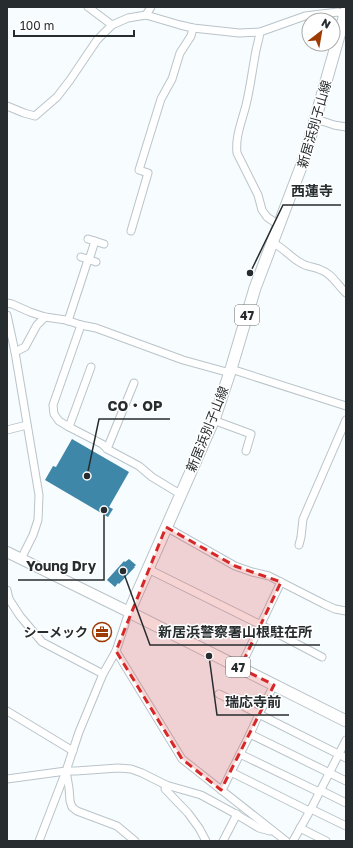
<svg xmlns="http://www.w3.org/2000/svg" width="353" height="848" viewBox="0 0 353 848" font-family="'Golos Text','Noto Sans JP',sans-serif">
	<rect width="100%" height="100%" fill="#f7fcfe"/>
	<g fill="#3f87a8">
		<polygon points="72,439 129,472 109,507 113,509 108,517 45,480 53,466 56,467"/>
		<polygon points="129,559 136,565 134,567 135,567 119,584 118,583 115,587 107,580 124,561 125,562"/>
	</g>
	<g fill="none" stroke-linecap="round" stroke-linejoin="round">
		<defs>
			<g id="street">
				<polyline points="88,7 112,25"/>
				<polyline points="146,15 151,7"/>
				<path d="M260,32C259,40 256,48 255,56C252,72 250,89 246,105C242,121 235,137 237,153L258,195L262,210L267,217L280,226"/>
				<polyline points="7,106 24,113 35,116 57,97 70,80 97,40 112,25 128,18 146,15 180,25 193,28 239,33 260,32 305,16 338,12 345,15"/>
				<polyline points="316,119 334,125 346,127"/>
				<polyline points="131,231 148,173 139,170 161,99 172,79 180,53 191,36 193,28"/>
				<polyline points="88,239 104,244"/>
				<path d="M273,243C284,248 291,258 301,263C307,267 315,267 321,270C331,273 337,284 344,291L346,293"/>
				<polyline points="81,257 96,262"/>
				<polyline points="7,303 12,304 30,312 45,317 66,320 81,325 96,328 183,360 230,373"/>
				<polyline points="7,315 15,352 39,495 38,520 33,535 21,559"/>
				<polyline points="68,321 87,263 89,260 95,241"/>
				<polyline points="81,325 53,405 54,414 59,421 69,427 102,444 109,450 139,466 152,477 180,494"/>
				<polyline points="15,352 25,347 37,325 45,317"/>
				<polyline points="231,369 346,406"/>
				<polyline points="213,420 251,434 246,451"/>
				<polyline points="69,427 91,367"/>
				<polyline points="7,430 27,425"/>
				<polyline points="107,449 134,383"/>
				<polyline points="166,527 235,566 252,572 269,576 324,604 335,609 346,611"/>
				<polyline points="299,545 301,537 303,519 346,420"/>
				<polyline points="148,569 261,625 322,657"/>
				<polyline points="7,590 9,599 20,616 42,642 103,674"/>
				<polyline points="116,651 182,759 286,841"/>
				<polyline points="240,668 281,582"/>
				<polyline points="219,694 346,758"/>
				<polyline points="7,711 73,751"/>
				<polyline points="250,734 346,781"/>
				<polyline points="240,754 319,792"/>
				<polyline points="66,771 76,771 118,768 131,769 142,773 166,785 201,795 234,813 259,828 270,831"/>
				<polyline points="66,771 69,788 70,801 72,807 77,811 117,826 135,841"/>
				<polyline points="231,772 309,811"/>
				<polyline points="7,779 66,771 79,732 103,674 116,651 129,612"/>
				<polyline points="166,785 165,789 188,813 199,828 206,841"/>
				<polyline points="221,790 223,788 250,734 259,714 274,685"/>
				<polyline points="320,790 346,803"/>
				<polyline points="311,809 346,826"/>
				<polyline points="300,828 326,841"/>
				<polyline points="39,841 66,771"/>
				<polyline points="223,841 237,814"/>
				<polyline points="293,841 311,809 346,740"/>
			</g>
			<polyline id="secondary" points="7,552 129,612"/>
			<polyline id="primary" points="346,11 304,159 255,288 231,369 215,417 129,612 346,721"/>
		</defs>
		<use href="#street" stroke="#b9c4ca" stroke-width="9"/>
		<use href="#secondary" stroke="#b9c4ca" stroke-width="12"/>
		<use href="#primary" stroke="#b9c4ca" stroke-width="13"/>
		<use href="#street" stroke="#fff" stroke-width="7"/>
		<use href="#secondary" stroke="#fff" stroke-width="10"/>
		<use href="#primary" stroke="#fff" stroke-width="11"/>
	</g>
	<path fill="#d62828" fill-opacity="0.2" stroke="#d62828" stroke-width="3" stroke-dasharray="8 5" stroke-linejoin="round" d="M166,527L235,566L281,582L240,668L274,685L221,790L182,759L116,651Z"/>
	<defs>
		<symbol id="office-ring" viewBox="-11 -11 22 22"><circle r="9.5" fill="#fff" stroke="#9e3a03" stroke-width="1.5"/><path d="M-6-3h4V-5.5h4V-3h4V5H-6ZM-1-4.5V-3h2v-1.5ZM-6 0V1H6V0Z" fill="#9e3a03"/></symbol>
	</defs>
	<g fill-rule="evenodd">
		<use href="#office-ring" x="91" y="621" width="22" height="22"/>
	</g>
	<g text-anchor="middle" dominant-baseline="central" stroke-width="3" stroke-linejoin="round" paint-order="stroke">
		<g fill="#fff" stroke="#686b6d" stroke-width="1">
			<rect x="235" y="305" width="24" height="20" rx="3"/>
			<rect x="226" y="657" width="24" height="20" rx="3"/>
		</g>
		<g font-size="12" font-weight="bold" fill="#272c2e">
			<text x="247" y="315">47</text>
			<text x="238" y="667">47</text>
		</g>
		<g font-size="13" fill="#272c2e" stroke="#fff">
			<text transform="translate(314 124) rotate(-74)">新居浜別子山線</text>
			<text transform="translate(207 429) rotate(-68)">新居浜別子山線</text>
		</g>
		<g font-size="13" font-weight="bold" fill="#272c2e" stroke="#fff" text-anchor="end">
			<text x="88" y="632">シーメック</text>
		</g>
	</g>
	<path fill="none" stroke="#272c2e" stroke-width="1.5" d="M250 273L283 205H341M87 476L99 419H170M104 510L104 580H18M123 571L150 645H320M209 656L217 715H289"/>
	<g fill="#272c2e" stroke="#fff" stroke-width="1.5">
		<circle cx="250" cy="273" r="4"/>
		<circle cx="87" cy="476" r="4"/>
		<circle cx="104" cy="510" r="4"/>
		<circle cx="123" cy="571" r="4"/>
		<circle cx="209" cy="656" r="4"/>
	</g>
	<g font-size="14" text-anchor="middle" font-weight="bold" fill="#272c2e" stroke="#fff" stroke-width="3" stroke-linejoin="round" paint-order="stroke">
		<text x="312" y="196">西蓮寺</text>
		<text x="135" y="411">CO・OP</text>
		<text x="61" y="571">Young Dry</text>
		<text x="235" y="637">新居浜警察署山根駐在所</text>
		<text x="253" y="707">瑞応寺前</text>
	</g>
	<rect width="353" height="848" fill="none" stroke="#272c2e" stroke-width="16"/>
	<g transform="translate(321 32) rotate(31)"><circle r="19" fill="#ffffff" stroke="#a9abab"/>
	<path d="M0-3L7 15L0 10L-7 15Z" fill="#9e3a03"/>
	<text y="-6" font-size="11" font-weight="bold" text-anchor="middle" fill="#272c2e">N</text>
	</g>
	<path d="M14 30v6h120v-6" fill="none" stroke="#272c2e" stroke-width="2"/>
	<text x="20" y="30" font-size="12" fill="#272c2e" stroke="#ffffff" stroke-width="3" paint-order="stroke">100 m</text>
</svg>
